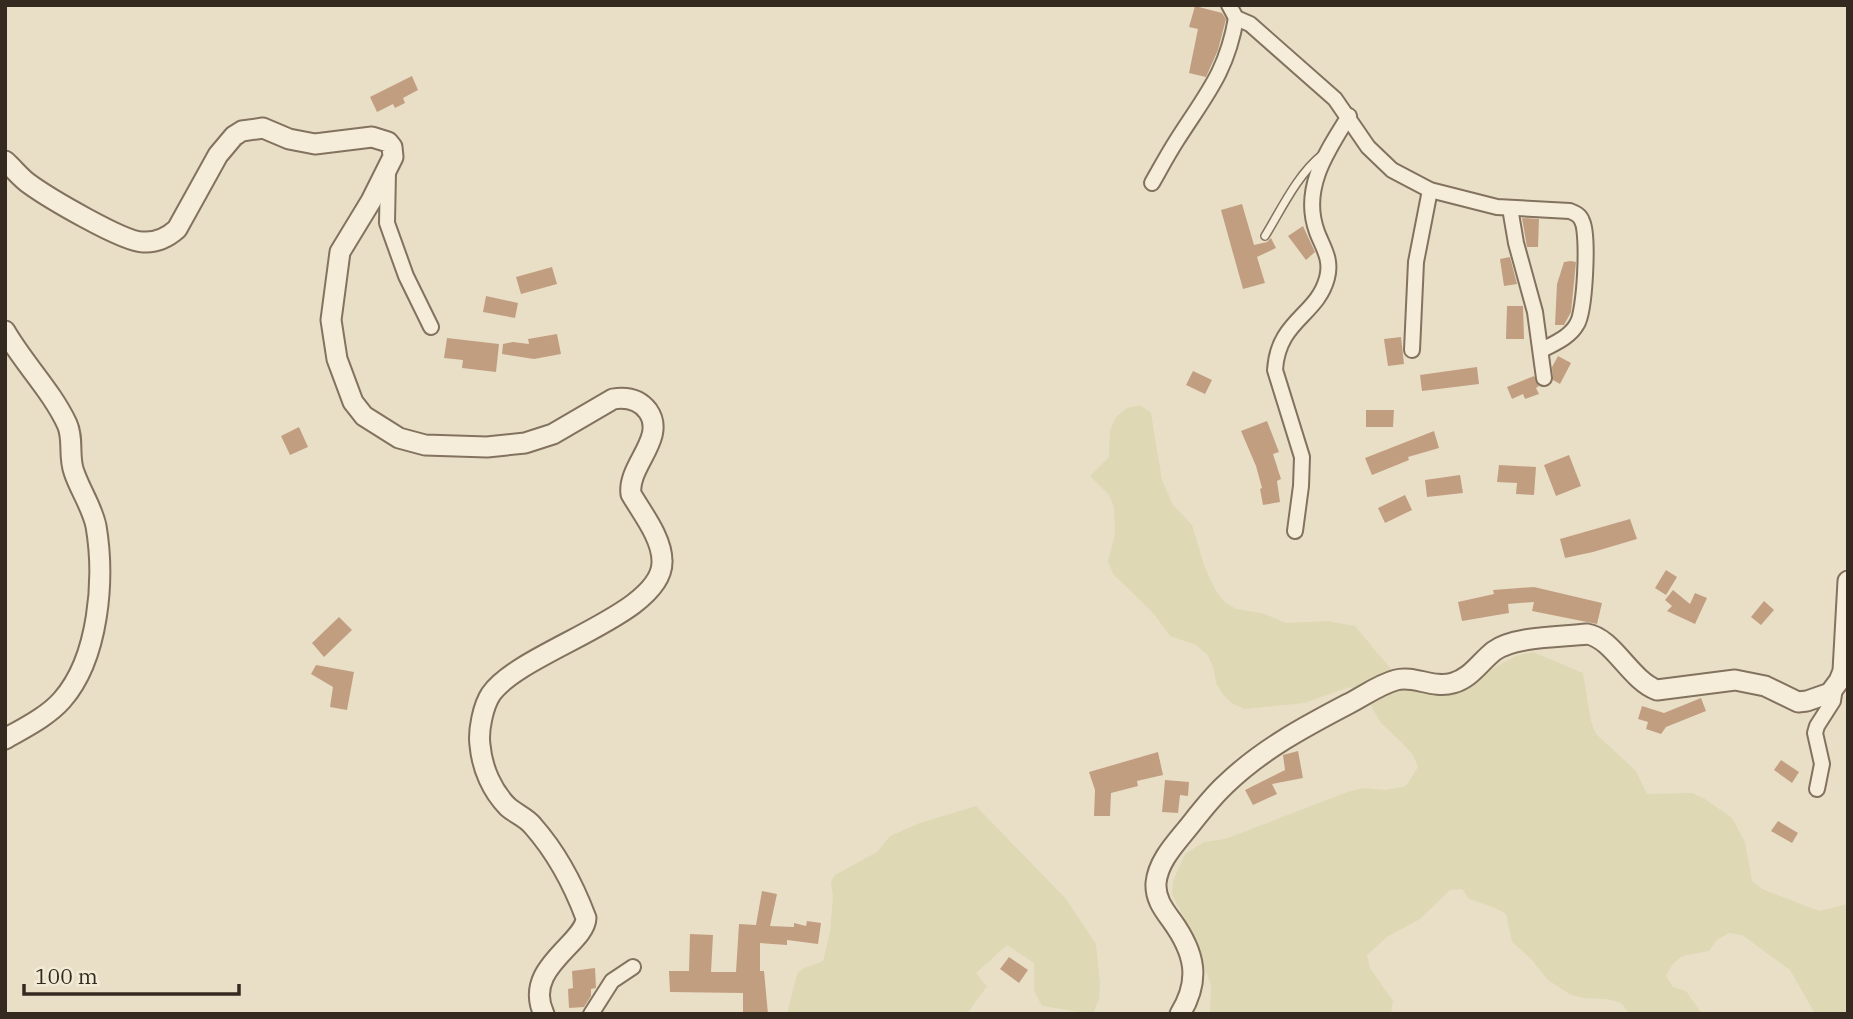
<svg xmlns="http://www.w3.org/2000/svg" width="1853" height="1019" viewBox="0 0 1853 1019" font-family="'IBM Plex Serif',serif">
	<rect width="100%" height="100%" fill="#e9dfc7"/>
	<g fill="#ded8b5">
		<polygon points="1140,405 1151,413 1162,480 1173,505 1192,525 1205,568 1216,591 1225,602 1236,609 1262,613 1286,623 1328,621 1355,626 1405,686 1468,683 1515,656 1533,652 1583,673 1591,721 1596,734 1636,771 1647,794 1692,793 1705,799 1732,818 1745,842 1752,881 1762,889 1819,911 1848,904 1848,1014 1815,1014 1790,970 1742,935 1729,933 1717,940 1709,951 1682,956 1672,965 1666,976 1673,987 1686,991 1702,1014 1630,1014 1621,1003 1607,999 1584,998 1571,995 1548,980 1531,959 1512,942 1506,914 1495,908 1469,899 1462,889 1450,890 1420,919 1387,937 1367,955 1370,968 1393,1001 1391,1014 1210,1014 1211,985 1188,925 1172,895 1173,881 1185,854 1204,842 1225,839 1350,791 1364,788 1385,790 1406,786 1418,767 1413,755 1404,745 1380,722 1368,700 1350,687 1304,703 1245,709 1233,704 1223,695 1216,683 1213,667 1207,654 1196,645 1170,636 1154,614 1113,574 1108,561 1115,533 1114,507 1109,495 1090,476 1109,457 1110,430 1116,417 1127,408"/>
		<polygon points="976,806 1066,899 1096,944 1100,984 1099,999 1093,1014 1042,1006 1034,991 1034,963 1007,945 976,973 987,986 967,1014 787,1014 797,974 802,969 823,961 830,932 833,896 831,882 835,875 877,852 890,836 920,823"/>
	</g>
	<g fill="#c29e81">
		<polygon points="1195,6 1222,13 1226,19 1218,50 1206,77 1189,73 1198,29 1189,27"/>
		<polygon points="412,76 418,90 403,98 405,103 395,108 393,104 377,112 370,97"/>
		<polygon points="1242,204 1254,245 1267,242 1271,238 1276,248 1257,257 1265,283 1243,289 1221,210"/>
		<polygon points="1522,218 1539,219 1538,247 1527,247"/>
		<polygon points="1303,226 1315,252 1306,260 1288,236"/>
		<polygon points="1510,257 1517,284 1504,286 1500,259"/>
		<polygon points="1571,261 1576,262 1571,312 1564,325 1555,325 1557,284 1564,262"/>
		<polygon points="552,267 557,284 521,294 516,277"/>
		<polygon points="486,296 518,303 515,318 483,312"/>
		<polygon points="1507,306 1523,306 1524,339 1506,339"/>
		<polygon points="557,334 561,354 534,359 502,354 503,344 513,342 529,344 528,339"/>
		<polygon points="1401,337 1404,364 1388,366 1384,339"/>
		<polygon points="447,338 499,344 496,372 462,368 463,360 444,358"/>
		<polygon points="1558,356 1571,363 1560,384 1553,380 1552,367"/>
		<polygon points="1477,367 1479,384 1422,391 1420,375"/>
		<polygon points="1193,371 1212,380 1205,394 1186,385"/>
		<polygon points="1534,376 1539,386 1536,388 1539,394 1525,399 1523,394 1512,399 1507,387"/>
		<polygon points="1366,410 1394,410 1393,427 1366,427"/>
		<polygon points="1267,421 1279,452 1273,454 1281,479 1277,481 1280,502 1263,505 1260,489 1262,488 1256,466 1241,431"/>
		<polygon points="299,427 308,447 290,455 281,436"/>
		<polygon points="1434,431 1439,448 1408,457 1409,460 1372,475 1365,458"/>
		<polygon points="1569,455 1581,486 1556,496 1544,465"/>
		<polygon points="1499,465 1536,467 1534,495 1516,494 1517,483 1497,482"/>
		<polygon points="1460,475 1463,493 1427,497 1425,480"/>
		<polygon points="1405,495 1412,510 1385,523 1378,508"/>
		<polygon points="1630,519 1637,539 1593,552 1565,558 1560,539"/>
		<polygon points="1666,570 1677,577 1666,595 1655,588"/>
		<polygon points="1534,587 1602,603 1597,624 1532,611 1534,602 1508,604 1509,613 1462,621 1458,602 1494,594 1493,590"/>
		<polygon points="1673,590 1690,604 1695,593 1707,598 1695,624 1667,611 1672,606 1665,600"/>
		<polygon points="1764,601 1774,610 1761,625 1751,617"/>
		<polygon points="339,617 352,630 324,657 312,643"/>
		<polygon points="316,665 354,672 347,710 330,707 333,687 311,674"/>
		<polygon points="1701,698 1706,711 1666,727 1661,734 1646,729 1648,722 1638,719 1642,706 1664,713"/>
		<polygon points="1298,751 1303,778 1272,784 1277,794 1253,805 1245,790 1285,770 1283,755"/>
		<polygon points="1158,752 1163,775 1137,781 1138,786 1111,793 1110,816 1094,816 1095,790 1089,772"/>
		<polygon points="1781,760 1799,772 1792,783 1774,770"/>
		<polygon points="1165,780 1189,782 1188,796 1180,795 1178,813 1162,812"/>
		<polygon points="1778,821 1798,833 1792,843 1771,831"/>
		<polygon points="762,891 777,894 770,926 794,927 794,923 806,926 807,921 821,923 818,944 787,940 787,945 760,943 760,971 764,971 768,1014 743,1014 743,993 670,992 669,971 689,971 690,934 713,935 711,972 736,972 739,924 756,925"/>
		<polygon points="1009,957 1028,970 1019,983 1000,969"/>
		<polygon points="595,968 596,988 591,989 591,996 584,1007 569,1008 568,989 573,988 572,971"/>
	</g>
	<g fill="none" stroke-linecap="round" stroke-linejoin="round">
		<defs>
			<path id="service" d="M1265,236C1281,210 1297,175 1322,155"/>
			<g id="minor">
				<path d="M1229,5L1236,18L1250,24L1335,99L1368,147L1392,170L1430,190L1497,207L1570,211C1575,213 1580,215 1582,221C1589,234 1585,312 1577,324C1570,337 1555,343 1542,350"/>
				<polyline points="388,171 387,223 406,276 431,327"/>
				<path d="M1152,183C1160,169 1168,154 1177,140C1205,96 1227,72 1236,18"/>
				<polyline points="1510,208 1516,243 1535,312 1544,378"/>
				<polyline points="1412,350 1416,262 1430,190"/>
				<path d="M1295,531L1301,486L1302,457L1275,370C1278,320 1317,316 1327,278C1332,259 1323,248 1317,232C1301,189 1327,151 1349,116"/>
				<polyline points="1817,789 1822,764 1815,733 1817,726 1833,701 1835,688"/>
				<polyline points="591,1014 612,981 633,967"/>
			</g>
			<g id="tertiary">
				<path d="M5,161C13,168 20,177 28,183C47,197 123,242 143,242C157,243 168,237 177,229L218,155L234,136L242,131L263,128L289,139L315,144L372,137L388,142L392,147L393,157L371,201L340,252L331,320L337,359L353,402L364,416L399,438L425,445L487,447L525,443L553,434L613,399C626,397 639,399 648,411C667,438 627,466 631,494C642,513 662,538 662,561C664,615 522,650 491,694C483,706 478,731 480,745C482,768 492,791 508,807C516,814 527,818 533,826C556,852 574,886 586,918C585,944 522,968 544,1014"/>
				<path d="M5,331C24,364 51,390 67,424C74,439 68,456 74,472C80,490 92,507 96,526C105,579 99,658 62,700C47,717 24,728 5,739"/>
				<path d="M1180,1014C1201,980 1195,953 1172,921C1164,910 1155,899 1156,883C1158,862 1174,845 1187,829C1199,814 1211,798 1225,785C1261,750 1304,727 1348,704C1364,696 1378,685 1396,680C1414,675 1433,689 1453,683C1471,678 1480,662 1494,651C1515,636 1562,637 1587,634C1613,638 1630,680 1657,690L1735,680L1765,686L1798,702L1807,701L1830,693L1839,681L1843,671L1848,581"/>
			</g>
		</defs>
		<use href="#service" stroke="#82725e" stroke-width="10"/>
		<use href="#minor" stroke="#82725e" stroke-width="18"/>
		<use href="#tertiary" stroke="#82725e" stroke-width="23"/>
		<use href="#service" stroke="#f5edd9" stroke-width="7"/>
		<use href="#minor" stroke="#f5edd9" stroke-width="14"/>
		<use href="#tertiary" stroke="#f5edd9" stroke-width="19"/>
	</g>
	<rect width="1853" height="1019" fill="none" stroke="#342a20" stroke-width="14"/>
	<path d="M24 984v10h215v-10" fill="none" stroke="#342a20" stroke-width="3.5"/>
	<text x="35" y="984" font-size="21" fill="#342a20" stroke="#f1ead5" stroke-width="5" paint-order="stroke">100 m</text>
</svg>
